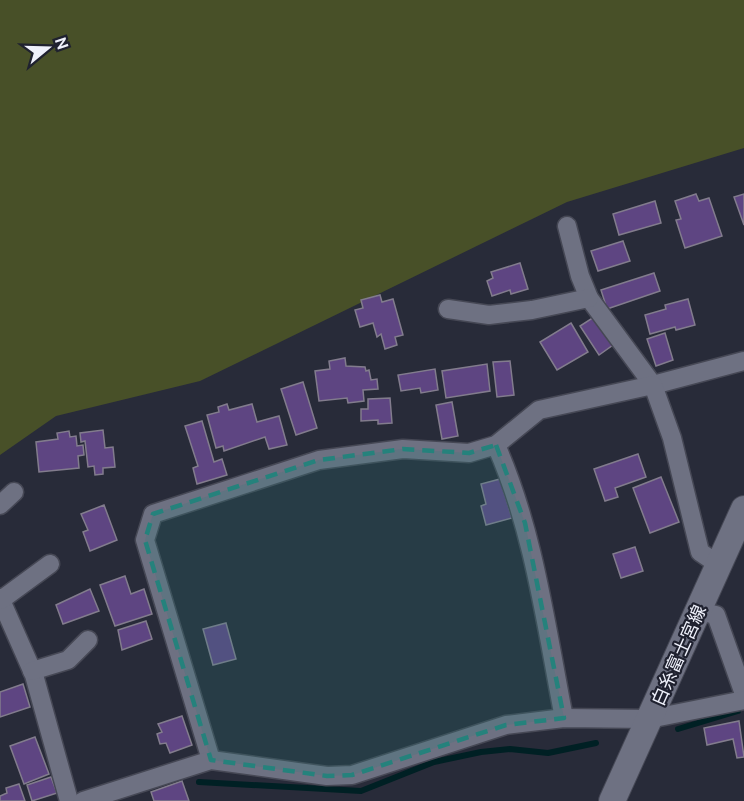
<svg xmlns="http://www.w3.org/2000/svg" width="744" height="801" viewBox="0 0 744 801" font-family="Ubuntu,'Noto Sans JP',sans-serif">
	<rect width="100%" height="100%" fill="#282b39"/>
	<polygon fill="#485028" points="0,0 744,0 744,148 567,202 200,381 56,416 0,455"/>
	<g fill="none" stroke-linecap="round" stroke-linejoin="round">
		<g stroke="#002024" stroke-width="6">
			<polyline points="678,729 738,711"/>
			<polyline points="199,782 361,791 434,762 481,752 510,749 548,753 596,743"/>
		</g>
	</g>
	<g fill="#5e4582" stroke="#827c8d" stroke-width="1.5">
		<polygon points="696,194 699,201 709,198 722,236 685,248 676,220 681,219 675,201"/>
		<polygon points="744,194 744,225 734,197"/>
		<polygon points="655,201 661,223 619,235 613,214"/>
		<polygon points="623,241 630,261 598,271 591,251"/>
		<polygon points="520,263 528,289 511,294 510,290 492,296 487,281 493,278 491,272"/>
		<polygon points="654,273 660,291 607,309 601,290"/>
		<polygon points="380,295 382,302 393,299 403,335 395,337 397,345 385,349 381,334 377,337 373,323 360,327 355,310 363,308 361,300"/>
		<polygon points="688,299 695,325 676,330 675,327 650,334 645,315 666,309 665,305"/>
		<polygon points="594,317 613,345 599,355 580,326"/>
		<polygon points="571,323 588,352 557,370 540,342"/>
		<polygon points="665,333 673,360 656,366 647,339"/>
		<polygon points="345,358 346,366 365,367 366,371 369,370 371,380 377,379 378,389 363,390 364,401 348,403 347,398 319,401 315,371 330,369 329,361"/>
		<polygon points="510,361 514,395 497,397 493,362"/>
		<polygon points="487,364 490,391 446,398 442,371"/>
		<polygon points="435,369 438,390 421,393 420,388 401,391 398,375"/>
		<polygon points="303,382 317,428 296,435 281,389"/>
		<polygon points="390,398 392,423 378,424 378,420 361,421 361,409 368,409 368,399"/>
		<polygon points="452,402 458,436 442,439 436,405"/>
		<polygon points="227,404 229,410 252,404 257,422 279,416 287,445 269,449 265,437 224,451 223,446 216,448 207,415 219,412 218,407"/>
		<polygon points="202,421 214,462 222,459 227,475 197,484 193,468 198,466 185,426"/>
		<polygon points="103,430 105,448 113,447 115,467 103,468 103,474 95,475 94,466 88,467 85,441 81,442 80,433"/>
		<polygon points="69,431 70,437 76,436 77,446 83,445 84,455 78,456 79,468 39,472 36,442 58,439 57,433"/>
		<polygon points="638,454 646,477 615,488 618,497 605,501 594,469"/>
		<polygon points="661,477 679,522 650,533 633,488"/>
		<polygon points="500,479 512,518 486,525 481,506 486,504 481,484"/>
		<polygon points="104,505 117,540 90,551 83,532 88,530 81,514"/>
		<polygon points="635,547 643,571 621,578 613,554"/>
		<polygon points="125,576 131,594 144,589 152,614 115,626 100,585"/>
		<polygon points="90,589 99,611 63,624 56,605"/>
		<polygon points="146,621 152,639 122,650 118,630"/>
		<polygon points="226,623 236,659 213,665 203,629"/>
		<polygon points="23,684 30,707 0,717 0,692"/>
		<polygon points="182,716 192,745 170,753 166,743 160,744 157,734 162,732 158,724"/>
		<polygon points="739,721 744,757 737,758 733,739 707,745 704,728"/>
		<polygon points="35,737 49,774 24,784 10,746"/>
		<polygon points="51,777 57,793 32,801 27,785"/>
		<polygon points="182,781 189,801 154,801 151,792"/>
		<polygon points="19,784 25,801 0,801 0,796 7,793 6,788"/>
	</g>
	<g fill="none" stroke-linecap="round" stroke-linejoin="round">
		<defs>
			<g id="minor">
				<polyline points="567,226 580,276 589,298 653,385 744,361"/>
				<polyline points="448,309 489,315 532,310 589,298"/>
				<path d="M496,445C534,531 546,626 564,718"/>
				<polyline points="0,505 14,492"/>
				<polyline points="0,598 34,675 69,801"/>
				<polyline points="1,600 50,564"/>
				<polyline points="698,611 716,615 744,694"/>
				<polyline points="32,671 68,660 88,640"/>
				<polyline points="211,760 145,540 153,514 319,460 403,449 469,453 496,445 539,410 653,385 672,438 700,552 719,565"/>
				<polyline points="83,801 211,760 327,776 352,775 506,725 564,718 649,719 744,700"/>
			</g>
			<polyline id="secondary" points="612,801 744,509"/>
		</defs>
		<use href="#minor" stroke="#464855" stroke-width="21"/>
		<use href="#secondary" stroke="#464855" stroke-width="28"/>
		<use href="#minor" stroke="#6e7182" stroke-width="18"/>
		<use href="#secondary" stroke="#6e7182" stroke-width="26"/>
	</g>
	<path fill="#25827c" fill-opacity="0.2" stroke="#25827c" stroke-width="4.5" stroke-dasharray="12 8" stroke-linejoin="round" d="M496,445L525,523L564,718L506,725L352,775L327,776L211,760L145,540L153,514L319,460L403,449L469,453Z"/>
	<g text-anchor="middle" dominant-baseline="central" stroke-width="4.5" stroke-linejoin="round" paint-order="stroke">
		<g font-size="18" fill="#eff1fb" stroke="#1f212f">
			<text transform="translate(678 655) rotate(-66)">白糸富士宮線</text>
		</g>
	</g>
	<g transform="translate(48 48) rotate(71)" stroke="#1f212f" stroke-width="4.5" paint-order="stroke">
	<path d="M0-4.5L10 22L0 15L-10 22Z" fill="#eff1fb"/>
	<text y="-9" font-size="16" font-weight="bold" text-anchor="middle" fill="#eff1fb">N</text>
	</g>
</svg>
